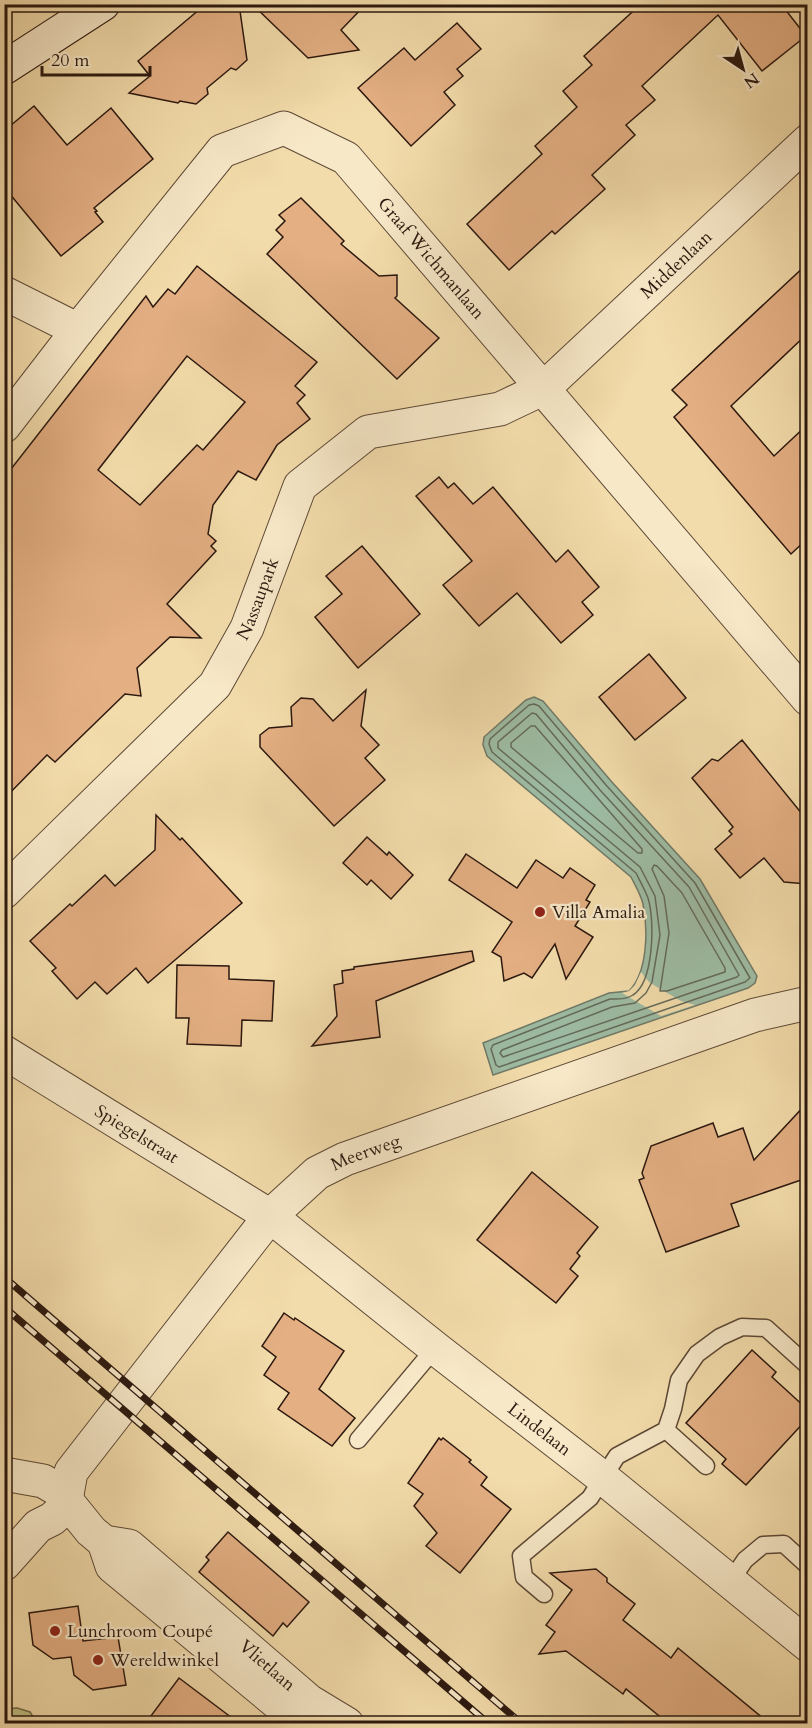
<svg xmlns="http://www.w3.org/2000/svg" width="812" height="1728" viewBox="0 0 812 1728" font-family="Cardo,serif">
	<rect width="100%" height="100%" fill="#f3dcab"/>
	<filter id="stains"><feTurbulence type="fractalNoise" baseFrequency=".00333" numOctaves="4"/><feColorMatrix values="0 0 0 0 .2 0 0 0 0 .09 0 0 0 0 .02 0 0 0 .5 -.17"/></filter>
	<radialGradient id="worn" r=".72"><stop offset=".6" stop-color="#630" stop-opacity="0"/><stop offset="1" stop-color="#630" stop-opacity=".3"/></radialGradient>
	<polygon fill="#c1bf84" stroke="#766c4a" stroke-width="1.5" points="17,1708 30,1712 37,1723 5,1723 5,1709"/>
	<path fill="#9dbca4" stroke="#6f7a68" stroke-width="1.5" d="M534,697L543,701L611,781L700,879L757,976L755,983L748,988L493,1075L483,1043L609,993L629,991C648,972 648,929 643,904C641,895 635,885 631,877L487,756L483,745L484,737L526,700Z"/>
	<polygon fill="#f3dcab" points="641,972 649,982 662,990 681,1001 695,1005 661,1016 622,993 629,991 635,985"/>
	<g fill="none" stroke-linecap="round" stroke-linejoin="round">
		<g stroke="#646a5a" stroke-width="1.5">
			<path d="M534,704L539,706L606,785L695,883L750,978L745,982L499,1067L496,1065L491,1049L493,1045L610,999C617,999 626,1000 633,995C654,982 655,920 648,898C645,890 640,881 636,873L492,752L489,744L490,739L529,705Z"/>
			<polygon points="532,713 536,714 600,790 689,887 739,975 737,977 503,1057 500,1053 502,1050 612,1007 635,1003 646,993 652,982 660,935 655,896 640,867 498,748 498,742"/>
			<polygon points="531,726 535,726 642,849 642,853 638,853 511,747 511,743"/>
			<polygon points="654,865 657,866 682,893 725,968 725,972 667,991 660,991 669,933 664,896 652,869"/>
		</g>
	</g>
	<g fill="#e3af83" stroke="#2b180f" stroke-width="1.5" fill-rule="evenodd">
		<polygon points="206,4 239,4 247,60 236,70 231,68 207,88 208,94 196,104 180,101 178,103 129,93 150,76 138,61"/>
		<polygon points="252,4 366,4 341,30 359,50 308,58"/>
		<polygon points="641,4 781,4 806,36 762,71 718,15 642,86 655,100 626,125 635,135 592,175 605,189 555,234 552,231 509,270 467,224 542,154 535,146 577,107 563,91 592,65 584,56"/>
		<polygon points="457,23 481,49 457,69 463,76 444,92 455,105 411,146 358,88 404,48 415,60"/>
		<polygon points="34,106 67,145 111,108 153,159 94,208 97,211 95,212 103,222 61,256 4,187 4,131"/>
		<polygon points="301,198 344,241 341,244 379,276 397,275 397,296 395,298 439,338 397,379 267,254 283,237 276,230 285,221 279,215"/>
		<polygon points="807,264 807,334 731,406 774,456 807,425 807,539 791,554 674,417 687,405 672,390"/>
		<path d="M197,266L317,362L295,386L305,395L297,403L310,419L277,445L256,480L238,471L213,505L208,534L216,541L211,546L216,551L167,604L201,638L170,637L137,668L141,696L125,694L55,762L47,755L4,799V478L146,296L153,307L168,289L175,294ZM187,356L245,402L203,450L197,445L140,505L98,470Z"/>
		<polygon points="439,477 448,488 454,483 473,504 493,487 556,562 568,550 599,587 582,602 593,615 561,643 517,593 479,626 443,585 472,561 416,496"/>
		<polygon points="362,546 420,614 358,668 315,617 342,594 326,576"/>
		<polygon points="649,654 686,698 635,740 599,697"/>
		<polygon points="366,690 361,726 379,745 365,758 385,780 334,826 260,747 260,735 269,728 292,726 291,707 301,698 313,699 333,721"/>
		<polygon points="742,740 807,820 807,884 784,882 764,858 740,878 715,849 732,834 729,831 733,827 692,778 712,759 718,761"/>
		<polygon points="156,815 180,840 182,838 242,903 148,983 136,968 107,994 95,982 77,999 52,971 56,968 30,941 70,904 72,906 105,875 115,886 155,850"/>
		<polygon points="367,837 387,855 389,852 413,875 391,899 371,880 367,885 343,863"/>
		<polygon points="466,854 517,888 536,860 563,878 570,868 595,885 586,900 590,902 575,926 593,937 566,979 555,944 532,978 524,973 504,981 501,957 492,952 512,922 449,880"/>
		<polygon points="472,951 474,961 376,1001 380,1037 312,1046 337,1016 334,985 343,983 342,971 354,969 354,967"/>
		<polygon points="177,965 229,966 229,979 274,981 272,1021 242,1020 241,1046 187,1044 189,1018 176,1018"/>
		<polygon points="807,1103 807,1178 731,1204 739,1226 666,1252 639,1180 644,1178 642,1173 651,1146 713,1123 718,1137 743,1128 754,1160"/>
		<polygon points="532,1172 598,1227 577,1253 580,1256 570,1269 578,1276 556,1303 477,1240"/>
		<polygon points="284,1313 294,1320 295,1318 344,1351 319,1389 355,1418 332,1446 278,1409 289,1393 264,1375 276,1357 262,1346"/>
		<polygon points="752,1350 776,1372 772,1377 807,1409 807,1419 746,1485 722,1464 726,1459 686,1423"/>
		<polygon points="439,1438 441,1440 443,1438 471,1460 469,1462 487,1477 481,1485 511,1509 460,1573 426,1546 437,1533 414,1506 423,1494 408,1483"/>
		<polygon points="228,1532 309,1602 287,1627 283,1623 273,1636 199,1572 209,1560 206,1557"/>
		<polygon points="596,1569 607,1578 607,1582 635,1604 623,1620 671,1658 678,1648 770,1724 669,1724 626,1689 623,1694 566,1651 539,1654 555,1632 546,1625 572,1590 550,1573"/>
		<polygon points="78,1606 83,1641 118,1637 126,1685 93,1690 74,1675 71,1657 53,1659 33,1645 29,1613"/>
		<polygon points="179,1678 240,1724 145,1724"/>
	</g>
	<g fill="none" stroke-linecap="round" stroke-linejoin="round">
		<defs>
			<g id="service">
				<polyline points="666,1430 706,1466"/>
				<polyline points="358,1440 435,1348"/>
				<polyline points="730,1582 745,1560 763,1545 784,1544 808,1566"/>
				<polyline points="544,1594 524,1577 521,1556 590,1498 617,1456 666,1430 673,1409 679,1380 697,1354 720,1337 742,1327 766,1328 808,1366"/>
			</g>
			<g id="minor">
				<path id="s1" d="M4,293L78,330L222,151L284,128L346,158L808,699"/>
				<polyline points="4,426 78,330"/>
				<path id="s2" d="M4,892L215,685L247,628L300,486L368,432L500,409L544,388L808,141"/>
				<path id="s3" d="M4,1052L270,1216L435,1348L603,1478L808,1645"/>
				<polyline points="4,1474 43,1481 57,1489 91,1531 104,1542 112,1566 303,1724"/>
				<path id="s4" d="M104,1542L129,1546L309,1701L347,1724"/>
				<path id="s5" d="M4,1564L38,1526L52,1519L60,1512L66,1500L71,1472L270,1216L317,1173L345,1159L755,1015L808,1003"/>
			</g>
			<polyline id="secondary" points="4,68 103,4"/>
		</defs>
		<use href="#service" stroke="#5d4936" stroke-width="19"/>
		<use href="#minor" stroke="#5d4936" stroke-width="35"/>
		<use href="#secondary" stroke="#2b180f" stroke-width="35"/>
		<use href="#service" stroke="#f7e8c8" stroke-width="16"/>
		<use href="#minor" stroke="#f7e8c8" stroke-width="33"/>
		<use href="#secondary" stroke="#f7e8c8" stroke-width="33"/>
		<defs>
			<g id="rail">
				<polyline points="4,1277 522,1724"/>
				<polyline points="4,1307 489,1724"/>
			</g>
		</defs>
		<use href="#rail" stroke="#2b180f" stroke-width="7"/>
		<use href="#rail" stroke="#f7e8c8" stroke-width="4.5" stroke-dasharray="14" stroke-linecap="butt"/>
	</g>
	<g fill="#8f2418" stroke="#f7e8c8" stroke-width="2">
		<circle cx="540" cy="912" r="6"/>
		<circle cx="55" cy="1631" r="6"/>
		<circle cx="98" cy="1660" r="6"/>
	</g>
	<g text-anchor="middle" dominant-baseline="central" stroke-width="4.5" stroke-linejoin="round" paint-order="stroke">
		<g font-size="18" fill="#2b180f" stroke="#f7e8c8">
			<text stroke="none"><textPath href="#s1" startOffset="579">Graaf Wichmanlaan</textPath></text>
			<text stroke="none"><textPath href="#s2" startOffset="963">Middenlaan</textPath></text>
			<text stroke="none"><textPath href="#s2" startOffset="392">Nassaupark</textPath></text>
			<text stroke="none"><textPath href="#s3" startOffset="156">Spiegelstraat</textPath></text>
			<text stroke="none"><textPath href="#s5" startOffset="560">Meerweg</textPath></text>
			<text stroke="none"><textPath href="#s3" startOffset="656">Lindelaan</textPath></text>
			<text stroke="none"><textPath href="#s4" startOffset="208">Vlietlaan</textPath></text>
		</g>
		<g font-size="18" fill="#2b180f" stroke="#f7e8c8" text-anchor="start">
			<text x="552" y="912">Villa Amalia</text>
			<text x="67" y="1631">Lunchroom Coupé</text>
			<text x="110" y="1660">Wereldwinkel</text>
		</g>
	</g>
	<rect width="812" height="1728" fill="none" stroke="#f3dcab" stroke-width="24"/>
	<rect x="6" y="6" width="800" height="1716" fill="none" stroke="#2b180f" stroke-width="3"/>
	<rect x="12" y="12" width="788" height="1704" fill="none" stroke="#2b180f" stroke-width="1.5"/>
	<g transform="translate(743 69) rotate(144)" stroke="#f7e8c8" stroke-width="4.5" paint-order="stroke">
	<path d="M0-4.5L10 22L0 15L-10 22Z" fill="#2b180f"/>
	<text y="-9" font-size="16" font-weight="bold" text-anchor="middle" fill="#2b180f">N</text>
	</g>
	<path d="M42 66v9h108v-9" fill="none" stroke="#2b180f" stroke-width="3"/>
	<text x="51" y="66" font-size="18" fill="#2b180f" stroke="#f7e8c8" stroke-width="4.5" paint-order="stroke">20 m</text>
	<rect width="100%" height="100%" filter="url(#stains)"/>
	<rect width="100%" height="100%" fill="url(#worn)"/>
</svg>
